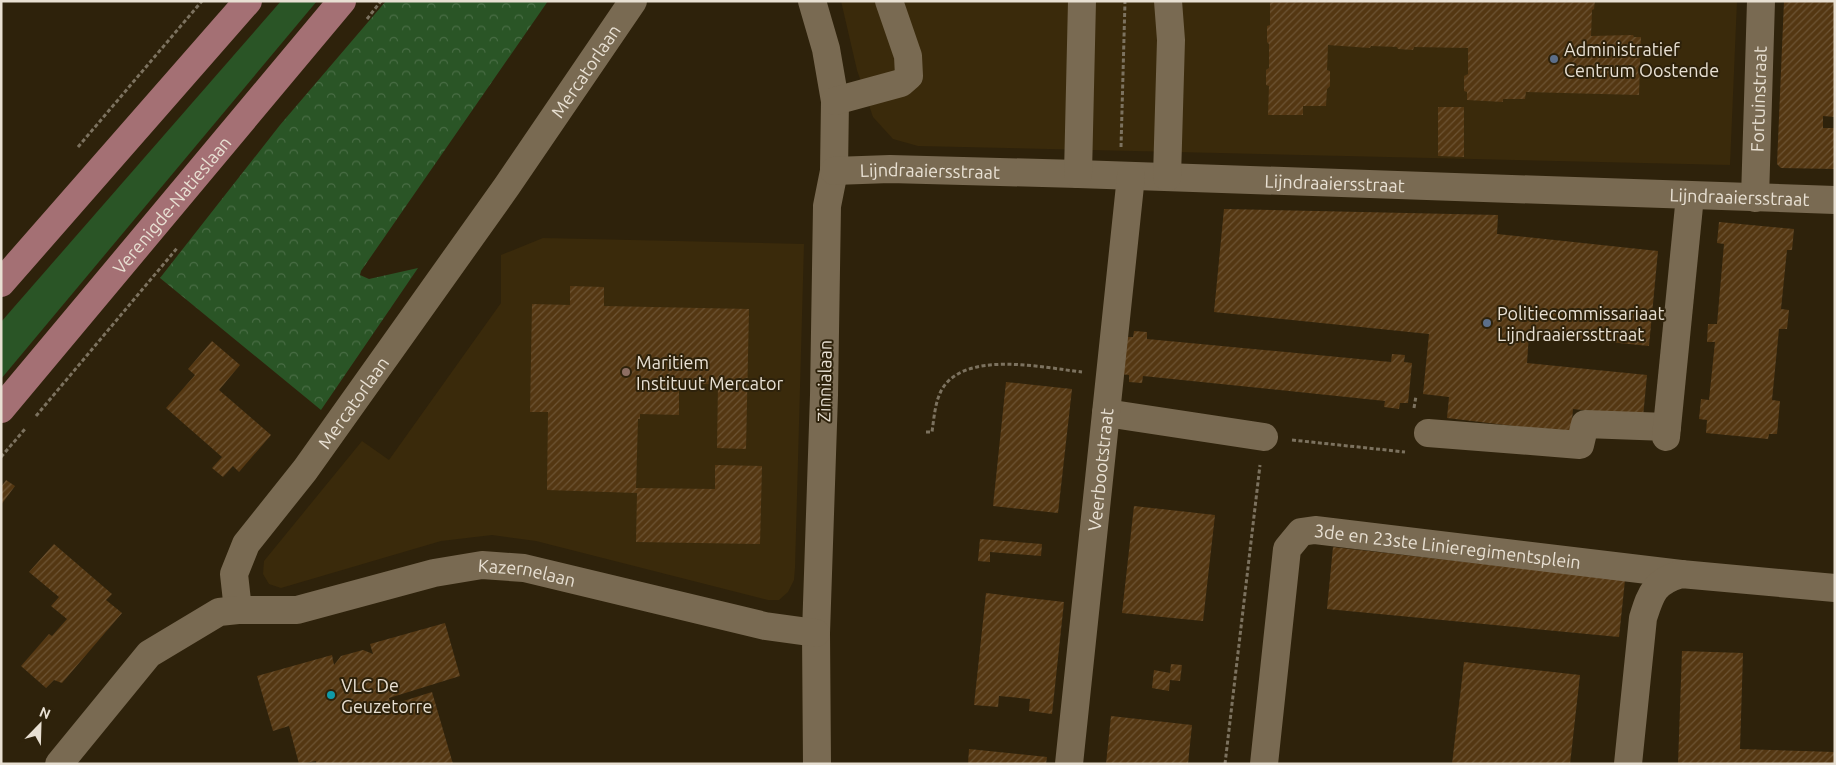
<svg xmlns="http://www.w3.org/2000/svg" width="1836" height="765" viewBox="0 0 1836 765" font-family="Ubuntu,sans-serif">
	<defs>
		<pattern id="forest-crowns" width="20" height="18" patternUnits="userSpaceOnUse" patternTransform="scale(1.25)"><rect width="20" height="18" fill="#2a5526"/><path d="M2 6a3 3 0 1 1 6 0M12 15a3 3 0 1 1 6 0" fill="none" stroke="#496d45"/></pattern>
		<pattern id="building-hatch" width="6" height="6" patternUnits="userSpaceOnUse" patternTransform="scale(1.25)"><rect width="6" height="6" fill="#543712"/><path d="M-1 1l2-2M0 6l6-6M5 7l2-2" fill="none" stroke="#6d5434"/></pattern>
	</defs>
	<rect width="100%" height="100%" fill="#2e220b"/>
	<g fill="#3a2a0b">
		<polygon points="841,1 1737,1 1730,165 918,146 893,139 873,117 857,70"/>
		<polygon points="543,238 804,244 795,568 794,580 788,592 779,600 768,600 536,541 492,535 441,541 281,588 269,584 263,574 264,561 362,441 389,460 501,303 501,255"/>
	</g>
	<polygon fill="#2a5526" points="281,1 317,1 1,379 1,322"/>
	<polygon fill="url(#forest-crowns)" points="386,1 548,1 361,271 360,275 369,279 418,268 321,410 160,278 280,125"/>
	<g fill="url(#building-hatch)">
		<polygon points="1270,1 1595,1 1594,9 1592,10 1591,36 1633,35 1634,37 1641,37 1639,95 1526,92 1525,99 1503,99 1503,102 1467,100 1467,92 1464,91 1464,76 1468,74 1468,48 1414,47 1413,50 1398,49 1397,47 1371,46 1370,48 1328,45 1327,70 1330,71 1330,86 1327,89 1326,106 1303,106 1303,115 1268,115 1269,86 1266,85 1266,70 1269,68 1269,44 1267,42 1267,26 1270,25"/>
		<polygon points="1784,1 1835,1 1835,117 1823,116 1823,128 1835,128 1835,169 1781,168 1777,164"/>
		<polygon points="1438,107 1464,107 1464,157 1438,156"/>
		<polygon points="1224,209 1498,215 1497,234 1658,251 1649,346 1529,334 1527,363 1647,375 1643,417 1573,409 1571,433 1447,418 1449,397 1423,394 1429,334 1214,312"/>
		<polygon points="1719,222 1794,229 1792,250 1787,250 1781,309 1789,310 1787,329 1779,329 1772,400 1780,401 1777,434 1769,434 1768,439 1706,433 1707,420 1699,419 1701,399 1709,400 1715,342 1707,342 1708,324 1717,324 1724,244 1717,243"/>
		<polygon points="570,286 604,287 604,306 749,309 746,449 717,448 718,385 679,382 679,415 640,414 640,419 638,419 636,488 715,489 715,465 762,466 760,544 636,542 637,493 547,490 548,412 530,412 532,304 570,305"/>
		<polygon points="1134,331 1147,332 1147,339 1391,362 1392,354 1405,355 1404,362 1412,363 1408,403 1400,403 1399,409 1384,407 1385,401 1143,376 1142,383 1129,382 1129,375 1121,374 1125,337 1133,337"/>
		<polygon points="212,341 240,365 219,390 271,435 239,472 233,466 223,477 212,468 222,457 166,408 195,375 188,369"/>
		<polygon points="1006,382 1072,389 1058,513 993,506"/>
		<polygon points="6,480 15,486 1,505 1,487"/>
		<polygon points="1134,506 1215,515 1203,621 1122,613"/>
		<polygon points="980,539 1042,544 1041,556 990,552 990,562 978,561"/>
		<polygon points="54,544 112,594 106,600 122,613 62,683 54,680 46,688 21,666 49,634 52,636 67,619 51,606 59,597 29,572"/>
		<polygon points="1333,547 1625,580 1619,637 1327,609"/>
		<polygon points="986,593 1064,602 1052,714 1029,711 1030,699 999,696 998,707 974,705"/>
		<polygon points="445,623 460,676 389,698 391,705 432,692 453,764 316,764 316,761 299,764 289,726 273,731 257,676 332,655 334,665 341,656 363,650 373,654 370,644"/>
		<polygon points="1682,651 1743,653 1740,749 1835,752 1835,764 1678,764"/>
		<polygon points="1464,662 1580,675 1570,764 1452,764"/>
		<polygon points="1171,664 1182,665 1180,681 1170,680 1169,691 1152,688 1154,670 1170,673"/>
		<polygon points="1111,716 1192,725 1188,764 1106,764"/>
		<polygon points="969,749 1047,757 1046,764 968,764"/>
	</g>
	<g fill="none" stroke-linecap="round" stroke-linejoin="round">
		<g stroke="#7c725f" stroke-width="3" stroke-dasharray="4 2.5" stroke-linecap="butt">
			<polyline points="367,19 381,1"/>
			<polyline points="78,147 202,1"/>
			<polyline points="1121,147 1125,1"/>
			<polyline points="1414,408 1416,396"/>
			<polyline points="36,416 178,247"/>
			<path d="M926,432H932C934,418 935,403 941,391C963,349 1045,368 1082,372"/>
			<polyline points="1292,440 1405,452"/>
			<polyline points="1,457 25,429"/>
			<polyline points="1225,764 1260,465"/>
		</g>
		<g stroke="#796a52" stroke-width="28">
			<polyline points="812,1 826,49 835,101 834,171 827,206 824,395 816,633 817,764"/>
			<polyline points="835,101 901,83 909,76 908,56 889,1"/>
			<path id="s1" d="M834,171L890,169L1078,174L1835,200"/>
			<polyline points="1078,174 1082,1"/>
			<polyline points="1167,177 1171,40 1168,1"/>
			<path id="s2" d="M1755,198L1761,1"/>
			<polyline points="1106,413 1264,437"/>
			<polyline points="1428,433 1580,445 1585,424 1667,427"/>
			<polyline points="1666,437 1690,196"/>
			<path id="s3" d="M238,610L234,574L246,544L305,470L507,186L633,1"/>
			<path id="s4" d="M59,764L149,654L219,612L238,610H297L434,573L482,565L524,568L765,626L816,633"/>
			<path id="s5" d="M1069,764L1131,176"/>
			<path id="s6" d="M1264,764L1287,549L1301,532L1315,530L1681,574"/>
			<path d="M1628,764L1643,618C1651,593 1654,582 1681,574L1835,588"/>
		</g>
		<g stroke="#a47074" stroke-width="28">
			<polyline points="1,283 248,1"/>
			<path id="s7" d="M1,409L342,1"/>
		</g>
	</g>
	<g fill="#5c6f8a" stroke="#2e220b" stroke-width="2">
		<circle cx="1554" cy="59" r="5"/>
		<circle cx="1487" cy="323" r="5"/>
	</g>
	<circle fill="#8d6e63" stroke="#2e220b" stroke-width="2" cx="626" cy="372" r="5"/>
	<circle fill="#0f9aa8" stroke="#2e220b" stroke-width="2" cx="331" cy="695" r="5"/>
	<g text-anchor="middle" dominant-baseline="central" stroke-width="4" stroke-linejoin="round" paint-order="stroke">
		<g font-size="18" fill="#e8e0d3" stroke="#2e220b" text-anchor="start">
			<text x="1564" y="49">Administratief<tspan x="1564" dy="21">Centrum Oostende</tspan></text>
			<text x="1497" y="313">Politiecommissariaat<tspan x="1497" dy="21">Lijndraaierssttraat</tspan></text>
			<text x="636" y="362">Maritiem<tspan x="636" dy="21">Instituut Mercator</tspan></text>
			<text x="341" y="685">VLC De<tspan x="341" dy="21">Geuzetorre</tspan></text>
		</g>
		<g font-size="18" fill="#e8e0d3" stroke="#2e220b">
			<text stroke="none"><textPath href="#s3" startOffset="651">Mercatorlaan</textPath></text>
			<text stroke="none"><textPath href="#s2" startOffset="99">Fortuinstraat</textPath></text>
			<text stroke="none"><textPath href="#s1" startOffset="96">Lijndraaiersstraat</textPath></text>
			<text stroke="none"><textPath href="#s1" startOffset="501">Lijndraaiersstraat</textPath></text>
			<text stroke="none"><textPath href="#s1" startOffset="906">Lijndraaiersstraat</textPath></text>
			<text stroke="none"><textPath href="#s7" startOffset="266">Verenigde-Natieslaan</textPath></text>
			<text transform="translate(824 381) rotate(-89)">Zinnialaan</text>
			<text stroke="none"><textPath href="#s3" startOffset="246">Mercatorlaan</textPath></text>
			<text stroke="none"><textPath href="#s5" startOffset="296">Veerbootstraat</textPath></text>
			<text stroke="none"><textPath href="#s6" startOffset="386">3de en 23ste Linieregimentsplein</textPath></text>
			<text stroke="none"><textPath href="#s4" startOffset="538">Kazernelaan</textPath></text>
		</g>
	</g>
	<rect width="1836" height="765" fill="none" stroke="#e8e0d3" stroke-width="5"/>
	<g transform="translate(40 725) rotate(23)" stroke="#2e220b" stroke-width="4" paint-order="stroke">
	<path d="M0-4L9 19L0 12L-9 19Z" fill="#e8e0d3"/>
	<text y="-8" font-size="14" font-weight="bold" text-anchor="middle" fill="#e8e0d3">N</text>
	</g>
</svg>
